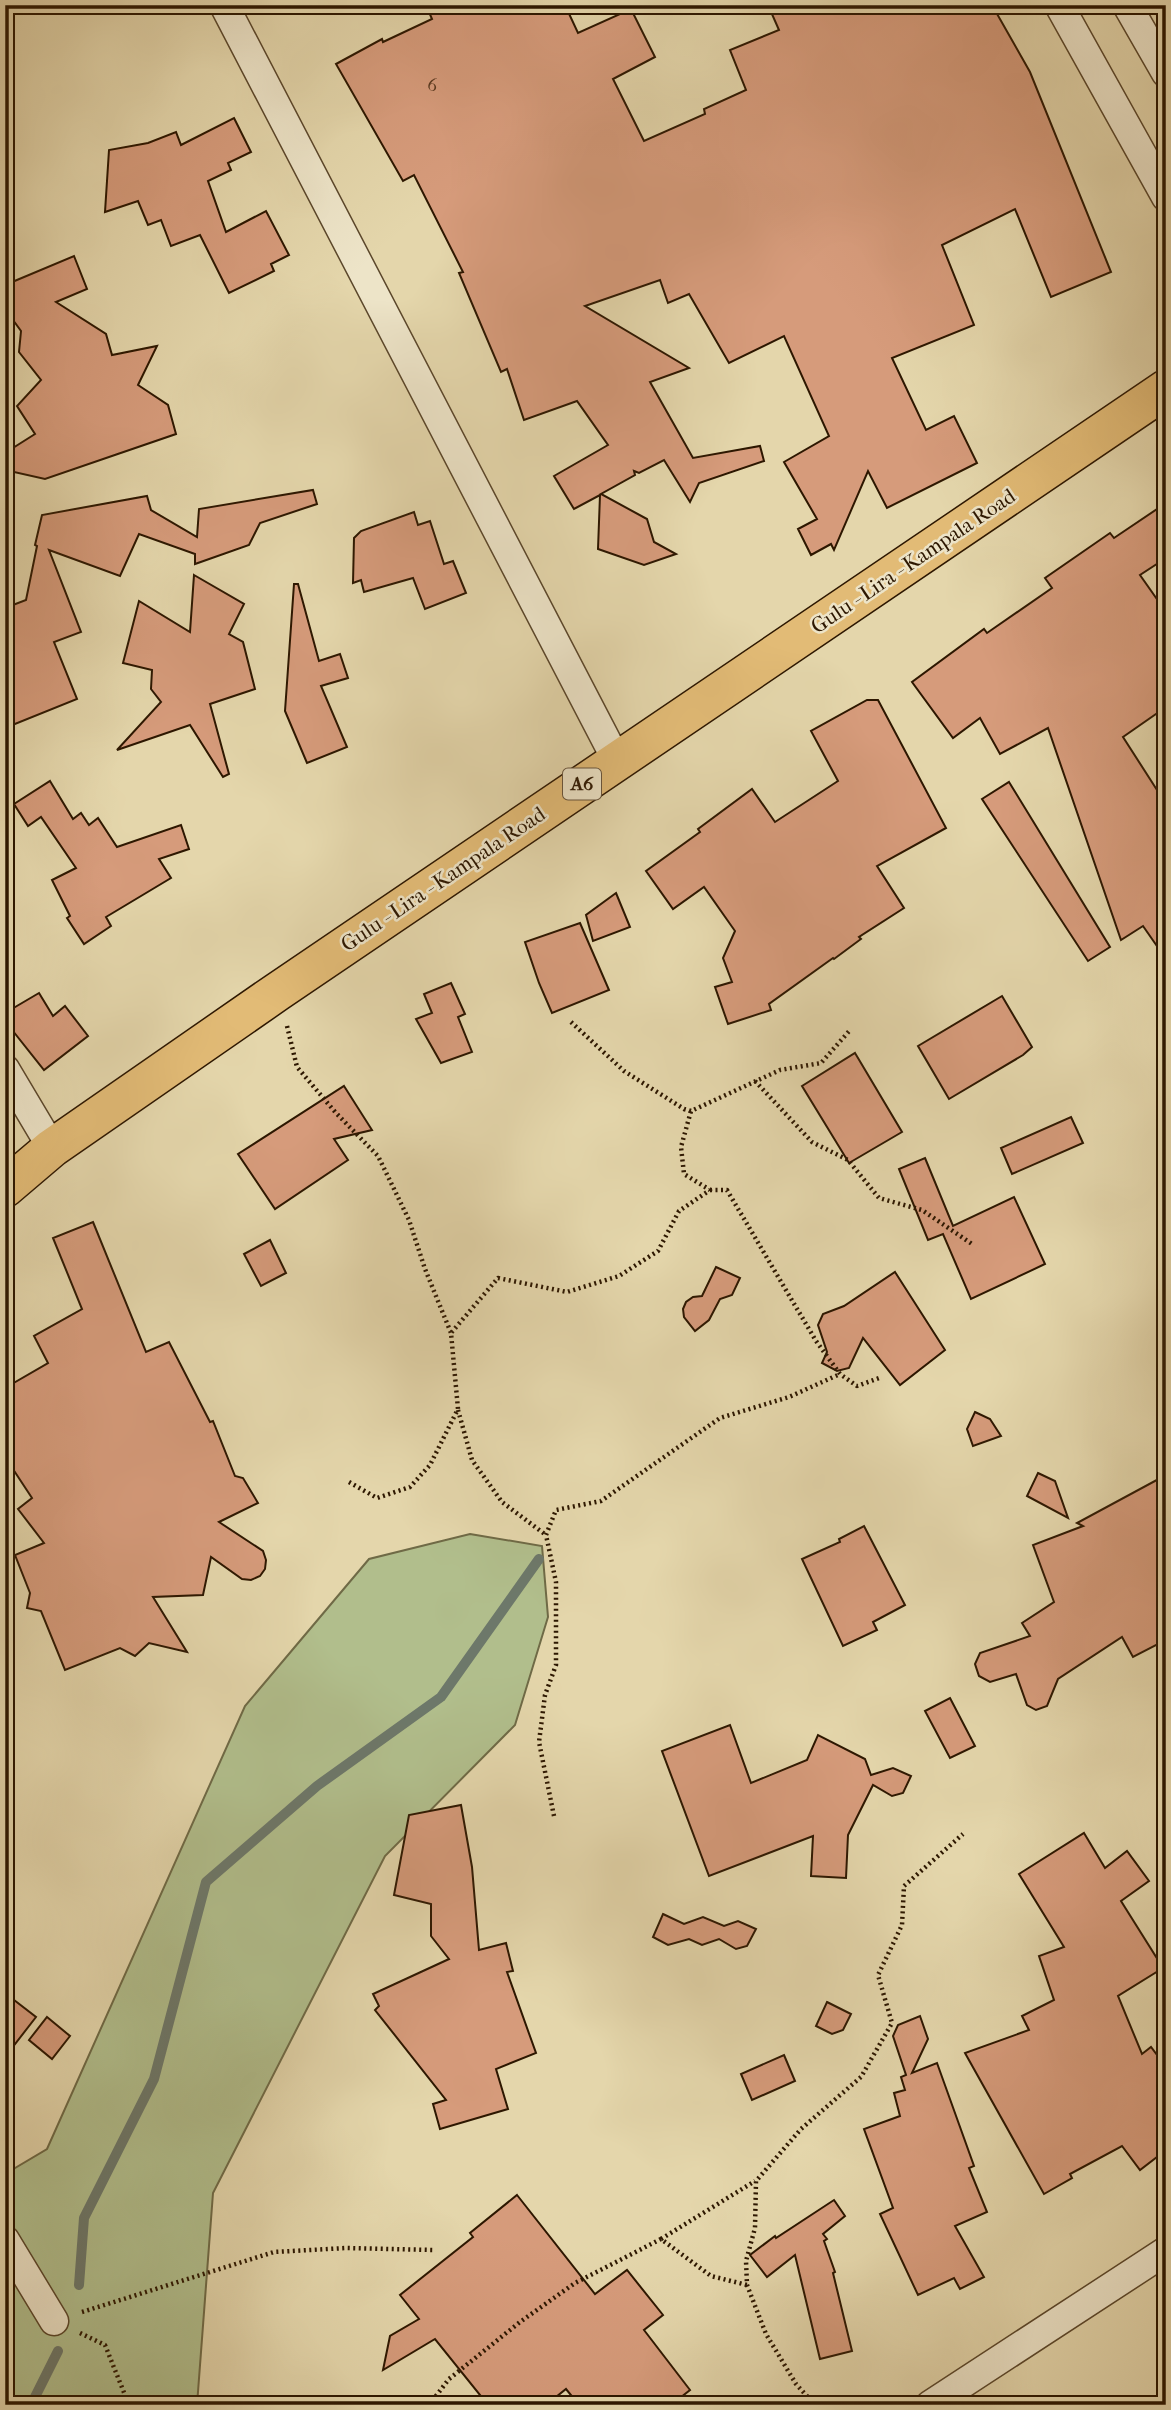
<svg xmlns="http://www.w3.org/2000/svg" width="1171" height="2410" viewBox="0 0 1171 2410" font-family="'IM FELL French Canon',serif">
	<rect width="100%" height="100%" fill="#e4d6ab"/>
	<filter id="stains"><feTurbulence type="fractalNoise" baseFrequency=".00286" numOctaves="4"/><feColorMatrix values="0 0 0 0 .2 0 0 0 0 .09 0 0 0 0 .02 0 0 0 .5 -.17"/></filter>
	<radialGradient id="worn" r=".72"><stop offset=".6" stop-color="#630" stop-opacity="0"/><stop offset="1" stop-color="#630" stop-opacity=".3"/></radialGradient>
	<polygon fill="#b1be8c" stroke="#6f6a46" stroke-width="2" points="470,1534 542,1546 548,1617 515,1725 385,1856 213,2193 197,2405 5,2405 5,2174 47,2149 245,1706 369,1559"/>
	<g fill="none" stroke-linecap="round" stroke-linejoin="round">
		<g stroke="#6d786a" stroke-width="10">
			<polyline points="79,2285 84,2218 154,2079 206,1882 317,1786 441,1697 539,1559"/>
			<polyline points="31,2405 58,2351"/>
		</g>
	</g>
	<g fill="#d69b7b" stroke="#2d1700" stroke-width="2">
		<polygon points="426,5 565,5 578,33 631,9 655,57 613,79 644,141 705,114 704,109 746,90 730,50 779,30 768,5 992,5 1030,72 1111,272 1051,297 1015,209 942,245 974,325 892,358 926,430 954,416 977,463 887,508 868,471 834,550 831,544 811,555 798,529 817,519 784,462 829,436 784,336 729,363 689,294 668,303 660,280 585,306 689,368 650,382 693,458 760,446 764,461 699,483 690,502 664,460 639,473 634,471 635,475 601,494 647,519 654,542 676,554 644,565 598,549 600,495 574,509 554,476 608,445 577,401 524,420 507,369 501,372 459,273 463,272 414,175 403,181 336,64 382,39 383,42 432,19"/>
		<polygon points="234,118 251,152 228,163 231,170 208,181 226,232 266,211 289,255 271,264 274,271 229,293 200,235 171,246 161,220 148,225 138,201 105,212 109,150 148,143 176,132 181,145"/>
		<polygon points="74,256 87,289 56,302 106,334 112,355 157,346 138,385 168,405 176,434 45,479 5,470 5,453 35,434 17,406 41,380 19,352 21,331 5,309 5,285"/>
		<polygon points="313,490 317,504 260,523 249,545 195,564 195,554 139,534 120,576 49,550 81,632 54,642 77,699 5,728 5,608 26,600 37,546 35,545 42,515 147,496 151,510 197,537 199,509"/>
		<polygon points="1166,503 1166,558 1140,575 1166,612 1166,707 1123,737 1166,804 1166,959 1143,926 1121,940 1048,728 1000,754 980,718 953,738 912,682 984,629 987,633 1052,588 1045,578 1110,533 1114,538"/>
		<polygon points="414,512 418,525 430,521 444,564 453,561 466,593 425,609 413,578 364,592 361,580 353,583 354,538 361,531"/>
		<polygon points="194,575 244,604 229,634 243,642 255,689 210,704 229,774 223,777 190,725 117,750 161,702 151,689 152,670 123,663 139,601 190,632"/>
		<polygon points="294,584 298,584 319,661 340,654 348,678 321,686 347,747 307,763 285,711"/>
		<polygon points="867,700 878,700 946,828 877,866 904,908 859,937 861,939 834,959 833,958 769,1004 771,1010 728,1024 715,987 732,982 723,958 735,931 704,887 673,909 646,871 700,832 698,829 752,789 775,822 838,781 811,731"/>
		<polygon points="50,781 73,819 81,813 89,825 98,818 117,847 181,825 189,849 159,859 171,878 106,917 111,926 84,944 67,918 70,916 52,880 76,868 41,817 28,826 14,804"/>
		<polygon points="1009,782 1110,947 1088,961 982,799"/>
		<polygon points="616,893 630,927 593,941 586,915"/>
		<polygon points="580,923 609,990 552,1013 539,983 525,942"/>
		<polygon points="451,983 465,1014 458,1017 472,1052 441,1063 416,1019 432,1013 424,994"/>
		<polygon points="39,993 53,1016 65,1006 88,1036 44,1070 5,1021 5,1013"/>
		<polygon points="1002,996 1032,1047 1023,1055 949,1099 918,1046"/>
		<polygon points="855,1053 902,1132 849,1163 802,1086"/>
		<polygon points="344,1086 372,1130 334,1139 348,1160 275,1209 238,1154"/>
		<polygon points="1071,1117 1083,1143 1012,1174 1001,1148"/>
		<polygon points="925,1158 953,1226 1014,1197 1045,1264 971,1299 943,1234 928,1240 899,1169"/>
		<polygon points="93,1222 146,1352 169,1342 210,1422 213,1421 235,1476 243,1478 258,1503 219,1522 263,1551 266,1560 265,1569 260,1576 251,1580 242,1579 211,1557 203,1595 153,1597 187,1652 149,1643 135,1656 120,1648 65,1670 41,1611 27,1608 30,1593 15,1555 44,1543 18,1509 32,1498 5,1457 5,1388 48,1363 34,1336 82,1309 53,1238"/>
		<polygon points="270,1240 286,1273 261,1286 244,1254"/>
		<polygon points="716,1267 740,1278 732,1295 720,1299 709,1320 695,1331 684,1317 683,1309 686,1302 693,1297 702,1296"/>
		<polygon points="895,1272 945,1350 900,1385 863,1338 849,1368 837,1371 822,1363 827,1352 818,1325 823,1314 844,1306"/>
		<polygon points="975,1412 990,1419 1001,1436 973,1446 967,1429"/>
		<polygon points="1038,1473 1055,1481 1068,1518 1027,1496"/>
		<polygon points="1166,1475 1166,1640 1133,1657 1122,1637 1058,1679 1047,1706 1036,1710 1027,1705 1016,1674 990,1682 979,1676 975,1664 980,1653 1030,1636 1022,1623 1054,1602 1033,1545 1083,1526 1077,1523"/>
		<polygon points="864,1526 905,1605 873,1622 877,1630 843,1646 802,1559 840,1542 839,1539"/>
		<polygon points="950,1698 975,1746 950,1758 925,1711"/>
		<polygon points="730,1725 751,1783 807,1760 818,1735 865,1759 871,1775 893,1768 911,1776 903,1793 892,1796 873,1785 848,1835 846,1878 811,1876 813,1836 709,1876 662,1751"/>
		<polygon points="461,1805 472,1867 479,1950 506,1943 513,1971 507,1972 536,2053 496,2069 508,2109 440,2129 433,2104 446,2100 375,2010 379,2006 373,1994 449,1959 431,1936 431,1904 394,1895 409,1815"/>
		<polygon points="1084,1833 1105,1868 1127,1851 1149,1881 1121,1901 1163,1968 1118,1996 1142,2054 1151,2047 1166,2067 1166,2150 1140,2170 1122,2146 1070,2174 1072,2178 1044,2194 965,2053 1029,2030 1022,2016 1054,2000 1039,1956 1064,1947 1019,1874"/>
		<polygon points="663,1914 684,1924 703,1917 724,1926 738,1921 756,1929 747,1946 736,1949 719,1939 702,1945 689,1939 668,1945 653,1937"/>
		<polygon points="5,1993 36,2017 5,2057"/>
		<polygon points="827,2002 851,2014 843,2030 832,2034 816,2026"/>
		<polygon points="920,2016 928,2039 912,2073 937,2063 974,2166 969,2168 987,2212 955,2226 984,2277 960,2289 954,2278 918,2295 880,2214 893,2208 864,2129 900,2116 894,2093 905,2090 901,2077 906,2075 893,2036 898,2025"/>
		<polygon points="47,2017 70,2036 52,2059 29,2040"/>
		<polygon points="784,2055 795,2081 752,2100 741,2074"/>
		<polygon points="517,2195 595,2294 627,2270 663,2315 644,2330 690,2390 671,2405 579,2405 566,2389 546,2405 488,2405 435,2339 383,2370 390,2336 419,2319 400,2295 473,2237 470,2233"/>
		<polygon points="834,2200 845,2216 823,2234 827,2239 824,2241 835,2272 833,2273 852,2351 820,2359 795,2255 767,2277 750,2255 775,2236 776,2238"/>
	</g>
	<g fill="none" stroke-linecap="round" stroke-linejoin="round">
		<defs>
			<g id="minor">
				<polyline points="224,5 617,761"/>
				<polyline points="1059,5 1166,197"/>
				<polyline points="1127,5 1166,73"/>
				<polyline points="5,1069 52,1148"/>
				<polyline points="5,2240 54,2321"/>
				<polyline points="930,2405 1166,2251"/>
			</g>
			<polyline id="primary" points="5,1188 52,1148 277,992 1166,389"/>
		</defs>
		<use href="#minor" stroke="#5b472b" stroke-width="31"/>
		<use href="#primary" stroke="#2d1700" stroke-width="41"/>
		<g stroke="#2d1700" stroke-width="4.5" stroke-dasharray="2 3.5" stroke-linecap="butt">
			<polyline points="571,1022 624,1071 684,1109 691,1111 780,1070 821,1063 851,1029"/>
			<polyline points="287,1026 297,1067 336,1113 378,1156 409,1220 425,1269 451,1333"/>
			<polyline points="755,1081 812,1142 848,1160 879,1198 922,1210 972,1244"/>
			<polyline points="710,1190 727,1190 816,1341 840,1374 857,1386 882,1377"/>
			<polyline points="458,1410 472,1460 502,1502 546,1535"/>
			<polyline points="349,1482 377,1498 410,1487 430,1465 458,1409 451,1333 498,1278 567,1292 619,1276 658,1251 679,1211 710,1190 684,1174 681,1147 691,1111"/>
			<polyline points="554,1816 539,1742 545,1695 556,1665 556,1582 546,1535 556,1510 601,1501 720,1418 789,1397 840,1374"/>
			<polyline points="661,2239 755,2181"/>
			<polyline points="82,2312 274,2252 346,2248 434,2250"/>
			<polyline points="80,2333 105,2345 129,2405"/>
			<polyline points="429,2405 449,2379 520,2322 575,2283 661,2239 711,2276 747,2285"/>
			<polyline points="815,2405 796,2384 766,2334 747,2285 746,2261 755,2228 756,2181 801,2129 861,2077 892,2023 878,1975 902,1925 904,1886 963,1834"/>
		</g>
		<use href="#minor" stroke="#ede4c8" stroke-width="28"/>
		<use href="#primary" stroke="#e2bb76" stroke-width="38"/>
	</g>
	<g text-anchor="middle" dominant-baseline="central" stroke-width="5" stroke-linejoin="round" paint-order="stroke">
		<g font-size="18" fill="#57381f">
			<text x="432" y="85">6</text>
		</g>
		<rect fill="#ede4c8" stroke="#67543c" stroke-width="2" x="563" y="768.5" width="38" height="31" rx="5"/>
		<g font-size="19" font-weight="bold" fill="#2d1700">
			<text x="582" y="784">A6</text>
		</g>
		<g font-size="21" fill="#2d1700" stroke="#ede4c8">
			<text transform="translate(913 561) rotate(-34)">Gulu - Lira - Kampala Road</text>
			<text transform="translate(443 879) rotate(-34)">Gulu - Lira - Kampala Road</text>
		</g>
	</g>
	<rect width="1171" height="2410" fill="none" stroke="#e4d6ab" stroke-width="28"/>
	<rect x="7" y="7" width="1157" height="2396" fill="none" stroke="#2d1700" stroke-width="3.5"/>
	<rect x="14" y="14" width="1143" height="2382" fill="none" stroke="#2d1700" stroke-width="2"/>
	<rect width="100%" height="100%" filter="url(#stains)"/>
	<rect width="100%" height="100%" fill="url(#worn)"/>
</svg>
